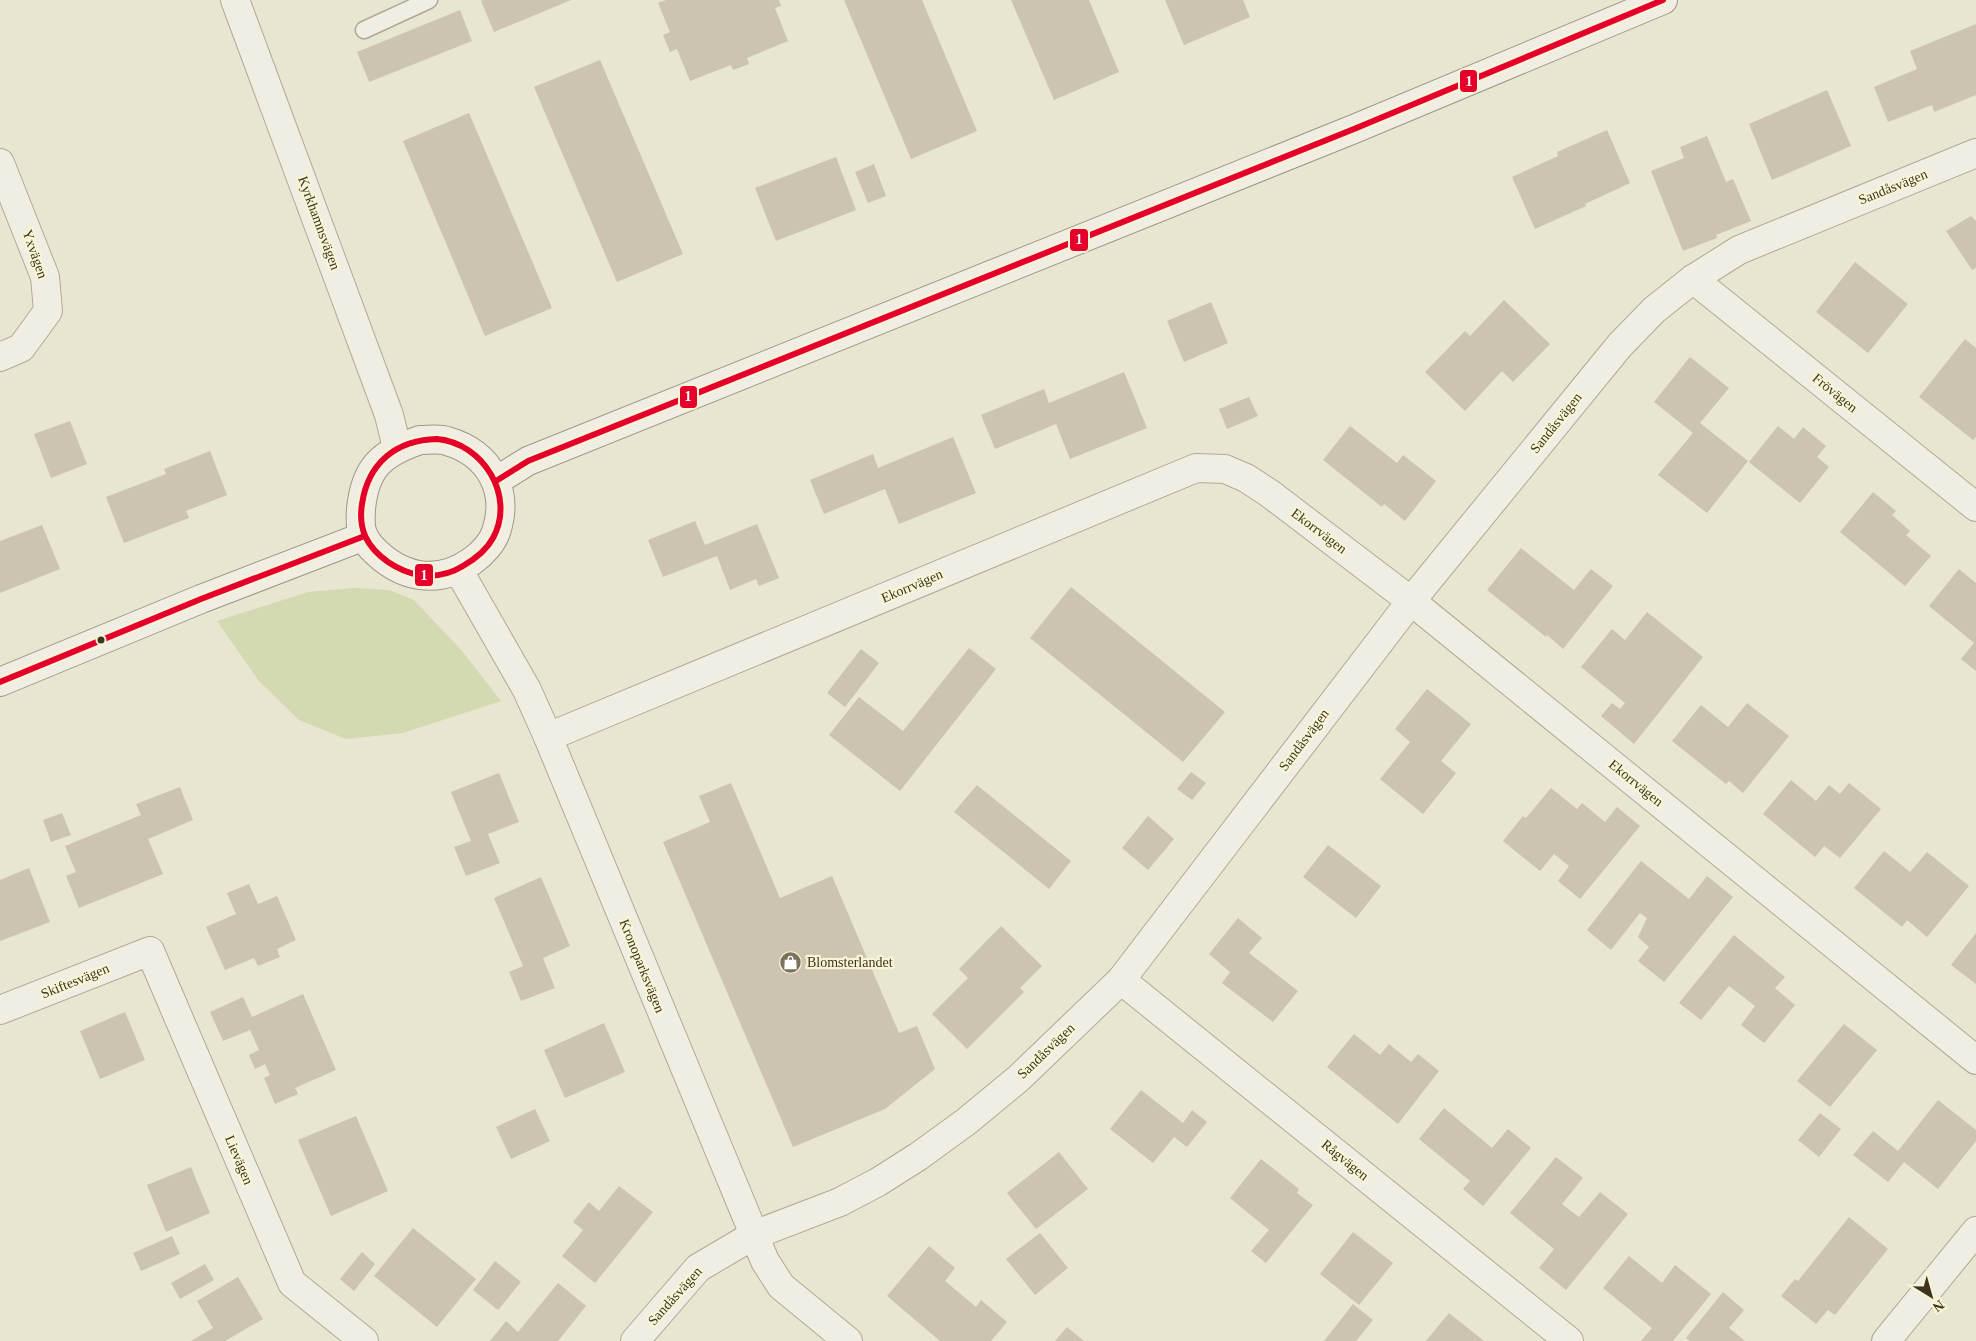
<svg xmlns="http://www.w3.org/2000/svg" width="1976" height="1341" viewBox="0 0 1976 1341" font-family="'Times New Roman',serif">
	<rect width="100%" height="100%" fill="#e8e5d0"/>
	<polygon fill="#d3dab2" points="355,588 389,590 414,600 462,651 501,701 403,733 346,739 299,720 258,680 217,621 308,592"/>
	<g fill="#ccc4b0">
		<polygon points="483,0 571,0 494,32 481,1"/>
		<polygon points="666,0 779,0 781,6 775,8 788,41 747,58 749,64 733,70 731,65 690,81 677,49 670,52 663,35 670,32 658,3"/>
		<polygon points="844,0 922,0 977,131 911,159"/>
		<polygon points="1011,0 1089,0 1119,72 1054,100"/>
		<polygon points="1165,0 1243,0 1250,17 1184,45"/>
		<polygon points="460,10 472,41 369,82 357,52"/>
		<polygon points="1976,24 1976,95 1934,112 1932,105 1888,122 1874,87 1917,69 1910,51"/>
		<polygon points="600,60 683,254 617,282 534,87"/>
		<polygon points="1827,90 1851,146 1772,180 1749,124"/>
		<polygon points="469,113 552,308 485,336 403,141"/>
		<polygon points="1607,130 1630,183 1585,204 1586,206 1535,229 1512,177 1558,156 1557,152"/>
		<polygon points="1707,136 1726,182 1733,179 1751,221 1716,235 1717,238 1683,251 1651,171 1684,158 1680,147"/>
		<polygon points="836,157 856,210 776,241 755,188"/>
		<polygon points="874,164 886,196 868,203 855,172"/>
		<polygon points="1971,216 1976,221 1976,268 1972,270 1946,231"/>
		<polygon points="1855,262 1908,304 1868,353 1816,312"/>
		<polygon points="1504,300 1550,344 1513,382 1502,371 1465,411 1425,372 1465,331 1470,336"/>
		<polygon points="1211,302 1228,343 1184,362 1167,321"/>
		<polygon points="1965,339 1976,348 1976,437 1973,440 1919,397"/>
		<polygon points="1690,357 1729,388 1700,423 1748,461 1707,513 1658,475 1693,433 1654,402"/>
		<polygon points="1124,372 1147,428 1070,459 1056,424 995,449 981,415 1044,389 1049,403"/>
		<polygon points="1249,397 1258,416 1227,429 1219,409"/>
		<polygon points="70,421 87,464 51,478 34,434"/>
		<polygon points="1350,426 1397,463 1403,455 1436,481 1405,521 1384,504 1382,507 1323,460"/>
		<polygon points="1778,426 1794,439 1803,427 1826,446 1817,457 1829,467 1800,503 1749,462"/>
		<polygon points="953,437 976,493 899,524 885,489 824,514 810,480 873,454 878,468"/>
		<polygon points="210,451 227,495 186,511 189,518 124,543 106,497 166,474 164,469"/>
		<polygon points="1873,492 1896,511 1892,515 1910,531 1906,535 1931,556 1905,586 1840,532"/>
		<polygon points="695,521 705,545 757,524 779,578 759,586 756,579 730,590 717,556 663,577 648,540"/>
		<polygon points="42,525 60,569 0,593 0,541"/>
		<polygon points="1521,548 1574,590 1591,569 1613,586 1563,649 1547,635 1546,637 1487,590"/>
		<polygon points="1959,569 1976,583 1976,671 1961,659 1974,643 1929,606"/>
		<polygon points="1071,587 1225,712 1183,762 1030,638"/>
		<polygon points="1647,612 1703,657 1634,744 1601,716 1612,703 1620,709 1625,703 1581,667 1612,629 1625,640"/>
		<polygon points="969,648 996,669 900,791 829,735 859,697 903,731"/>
		<polygon points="861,649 879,663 845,707 827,693"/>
		<polygon points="1427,689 1471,724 1441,761 1456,773 1423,814 1380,779 1410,742 1395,729"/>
		<polygon points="1747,703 1789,736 1743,793 1729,781 1726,784 1672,741 1701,705 1728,727"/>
		<polygon points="1191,772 1206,783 1192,800 1177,789"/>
		<polygon points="499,773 519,822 488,834 500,863 466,876 454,847 471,841 451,792"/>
		<polygon points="1791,780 1816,801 1829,785 1840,794 1849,783 1881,809 1840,858 1824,846 1815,857 1763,814"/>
		<polygon points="731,783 780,898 832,876 899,1033 917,1026 935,1069 885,1109 793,1147 663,842 710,822 699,796"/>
		<polygon points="977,785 1071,861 1049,889 954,812"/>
		<polygon points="180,787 193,820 148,839 163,874 79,908 66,876 76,872 65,846 141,815 136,804"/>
		<polygon points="1551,788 1577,809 1582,803 1605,822 1617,807 1640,826 1580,899 1558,881 1569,866 1554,854 1540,871 1503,841 1523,816 1526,818"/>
		<polygon points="62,813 71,835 51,842 43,820"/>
		<polygon points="1148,816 1174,839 1148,870 1122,848"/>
		<polygon points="1328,845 1381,886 1356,918 1303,877"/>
		<polygon points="1884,851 1910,872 1927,852 1969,886 1927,937 1907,920 1902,927 1854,888"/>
		<polygon points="1641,861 1689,899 1707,876 1733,897 1664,982 1638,961 1649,947 1638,937 1647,918 1640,913 1611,950 1587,930"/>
		<polygon points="29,868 50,922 0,941 0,880"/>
		<polygon points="541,877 570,946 543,958 555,988 521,1001 509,972 523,966 494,898"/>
		<polygon points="249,884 258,904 277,896 296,940 277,949 280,957 258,966 254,958 225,970 206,927 236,914 227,893"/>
		<polygon points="1238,918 1262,938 1249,953 1298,991 1273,1022 1222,983 1230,972 1209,954"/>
		<polygon points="1001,926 1042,966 1020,988 1024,992 967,1049 932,1014 968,978 959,969"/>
		<polygon points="1976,933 1976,984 1951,965"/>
		<polygon points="1734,935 1785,977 1775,988 1795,1005 1764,1043 1741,1025 1755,1006 1729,986 1701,1020 1679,1003"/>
		<polygon points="303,994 336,1070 295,1088 298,1094 275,1104 264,1078 270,1075 265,1064 255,1069 249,1055 259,1050 250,1030 223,1041 210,1012 243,997 252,1017"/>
		<polygon points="125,1012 145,1060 100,1079 80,1031"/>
		<polygon points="604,1023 625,1072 565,1098 544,1050"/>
		<polygon points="1844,1024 1877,1050 1830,1107 1797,1081"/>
		<polygon points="1354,1034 1380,1055 1389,1044 1411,1062 1418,1054 1439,1071 1398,1124 1327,1067"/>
		<polygon points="1141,1090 1183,1123 1192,1110 1207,1122 1187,1147 1174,1137 1153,1163 1110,1129"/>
		<polygon points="1938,1100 1976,1130 1976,1141 1938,1189 1904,1162 1888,1182 1853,1155 1873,1131 1898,1151"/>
		<polygon points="1444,1108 1492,1148 1508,1129 1531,1148 1483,1206 1463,1189 1470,1181 1419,1139"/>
		<polygon points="535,1109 550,1141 511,1159 496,1127"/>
		<polygon points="1820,1113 1841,1129 1819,1157 1798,1140"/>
		<polygon points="356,1116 388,1191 331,1216 298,1140"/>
		<polygon points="1059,1152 1088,1189 1036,1229 1007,1193"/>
		<polygon points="1556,1157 1583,1178 1562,1204 1579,1217 1600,1192 1628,1214 1566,1290 1539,1268 1554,1249 1510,1213"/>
		<polygon points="1261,1159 1299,1189 1297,1193 1313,1205 1266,1263 1251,1251 1269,1230 1230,1198"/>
		<polygon points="191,1167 210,1213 166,1232 147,1185"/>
		<polygon points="619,1186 653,1212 595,1283 562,1256 583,1230 573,1222 589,1202 599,1211"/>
		<polygon points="1849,1217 1888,1249 1835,1315 1828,1310 1816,1324 1781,1296 1795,1279 1798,1281"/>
		<polygon points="413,1228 476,1279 437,1327 374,1276"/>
		<polygon points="1353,1232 1393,1263 1359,1305 1320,1274"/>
		<polygon points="1040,1233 1068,1268 1035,1295 1006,1259"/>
		<polygon points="172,1236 180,1254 141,1271 133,1253"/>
		<polygon points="929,1246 955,1268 945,1281 976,1307 981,1300 1007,1322 991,1341 940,1341 887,1296"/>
		<polygon points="362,1252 375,1264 354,1291 340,1279"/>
		<polygon points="1629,1256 1662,1283 1675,1265 1711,1294 1673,1341 1641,1341 1652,1328 1603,1288"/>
		<polygon points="495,1261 521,1282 498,1310 473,1290"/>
		<polygon points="205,1264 214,1280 180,1299 171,1283"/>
		<polygon points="238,1277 263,1319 225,1341 191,1341 213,1328 197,1301"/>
		<polygon points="558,1283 586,1306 558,1341 490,1341 506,1321 518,1332"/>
		<polygon points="1723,1292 1744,1310 1729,1328 1745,1341 1690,1341 1686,1338"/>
		<polygon points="1353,1304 1373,1320 1356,1341 1324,1341"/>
		<polygon points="1449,1313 1484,1341 1426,1341"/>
		<polygon points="1067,1327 1084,1341 1055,1341"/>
	</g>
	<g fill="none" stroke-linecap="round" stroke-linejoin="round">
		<defs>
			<polyline id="lane" points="364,30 429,0"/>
			<g id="street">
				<polyline points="235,0 389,415 397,448"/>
				<polyline points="0,163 45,277 48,311 21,348 0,357"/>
				<polyline points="1693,279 1976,507"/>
				<polyline points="459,571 527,690 548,737 765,1261 781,1286 848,1341"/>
				<polyline points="548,737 1196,468 1225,469 1246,478 1269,493 1411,601 1976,1060"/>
				<polyline points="1121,980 1569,1341"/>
				<polyline points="0,1010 150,951 292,1283 364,1341"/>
				<polyline points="635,1341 698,1268 754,1235 840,1202 878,1182 919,1156 967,1121 1019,1078 1121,980 1411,601 1620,345 1654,310 1693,279 1739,250 1976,153"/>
				<polyline points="1886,1341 1976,1231"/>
			</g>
			<g id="secondary">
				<path d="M420,440C429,440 439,438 447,441C489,453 510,490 496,532C492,543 482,554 472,561C437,586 400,578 371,547C360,534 360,526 361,509C365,467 382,453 420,440Z"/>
				<polyline points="496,481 528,461 1354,129 1663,0"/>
				<polyline points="0,682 201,599 362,537"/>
			</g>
		</defs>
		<use href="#lane" stroke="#aeaa98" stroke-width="19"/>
		<use href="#street" stroke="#aeaa98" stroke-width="30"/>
		<use href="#secondary" stroke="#9d9988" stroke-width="30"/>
		<use href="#lane" stroke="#f0eee2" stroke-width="16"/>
		<use href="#street" stroke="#f0eee2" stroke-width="28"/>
		<use href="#secondary" stroke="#f0eee2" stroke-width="28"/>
		<defs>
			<g id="bus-1">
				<path d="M437,439C483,443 516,496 493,538C486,551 475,559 463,566C450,574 434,577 419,575C408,573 397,568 388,562C367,547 358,530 362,504C368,463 396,440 437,439Z"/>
				<polyline points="496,481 528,461 1354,129 1663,0"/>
				<polyline points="0,682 201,599 362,537"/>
			</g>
		</defs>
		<use href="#bus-1" stroke="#f8f5d6" stroke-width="10"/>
		<use href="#bus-1" stroke="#e4002b" stroke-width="6"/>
	</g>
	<defs>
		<symbol id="shop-disc" viewBox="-11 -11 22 22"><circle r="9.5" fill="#7a725d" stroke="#f8f5d6"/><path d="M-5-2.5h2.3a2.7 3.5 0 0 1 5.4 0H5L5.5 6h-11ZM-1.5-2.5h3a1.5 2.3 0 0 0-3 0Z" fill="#fff"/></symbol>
	</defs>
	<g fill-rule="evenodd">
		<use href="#shop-disc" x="778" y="950" width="25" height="25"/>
	</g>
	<circle fill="#3e341f" stroke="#f8f5d6" stroke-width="2" cx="101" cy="640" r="4.5"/>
	<g text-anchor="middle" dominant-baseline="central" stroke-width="4.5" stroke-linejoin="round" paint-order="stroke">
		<g font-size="14" fill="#3e341f" stroke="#f8f5d6">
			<text transform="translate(1893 187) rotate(-22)">Sandåsvägen</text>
			<text transform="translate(319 223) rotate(70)">Kyrkhamnsvägen</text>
			<text transform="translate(35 254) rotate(71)">Yxvägen</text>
			<text transform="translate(1835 393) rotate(39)">Frövägen</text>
			<text transform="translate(1556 423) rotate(-51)">Sandåsvägen</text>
			<text transform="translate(1319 531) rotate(37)">Ekorrvägen</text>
			<text transform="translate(912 586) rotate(-23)">Ekorrvägen</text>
			<text transform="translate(1304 740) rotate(-53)">Sandåsvägen</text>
			<text transform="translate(1636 783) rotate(39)">Ekorrvägen</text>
			<text transform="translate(642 966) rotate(68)">Kronoparksvägen</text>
			<text transform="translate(75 981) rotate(-22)">Skiftesvägen</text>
			<text transform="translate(1046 1051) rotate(-44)">Sandåsvägen</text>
			<text transform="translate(239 1160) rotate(67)">Lievägen</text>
			<text transform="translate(1345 1160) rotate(39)">Rågvägen</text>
			<text transform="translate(675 1296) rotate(-48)">Sandåsvägen</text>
		</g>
		<g font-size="14" fill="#3e341f" stroke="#f8f5d6" text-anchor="start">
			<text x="807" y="962">Blomsterlandet</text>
		</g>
	</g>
	<g stroke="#f8f5d6" stroke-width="2">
		<rect x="1459" y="69" width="19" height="24" rx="5" fill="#e4002b"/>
		<rect x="1069" y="228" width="20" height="24" rx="5" fill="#e4002b"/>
		<rect x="679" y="385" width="19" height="24" rx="5" fill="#e4002b"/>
		<rect x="414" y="563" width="20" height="24" rx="5" fill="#e4002b"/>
	</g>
	<g font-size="14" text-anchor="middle" font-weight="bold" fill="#fff">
		<text x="1469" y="86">1</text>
		<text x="1079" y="244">1</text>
		<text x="688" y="401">1</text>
		<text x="424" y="580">1</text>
	</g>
	<g transform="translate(1931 1296) rotate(143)" stroke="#f8f5d6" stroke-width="4" paint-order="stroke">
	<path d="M0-4L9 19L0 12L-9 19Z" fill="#3e341f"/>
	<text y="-8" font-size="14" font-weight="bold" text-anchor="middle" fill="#3e341f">N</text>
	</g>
</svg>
